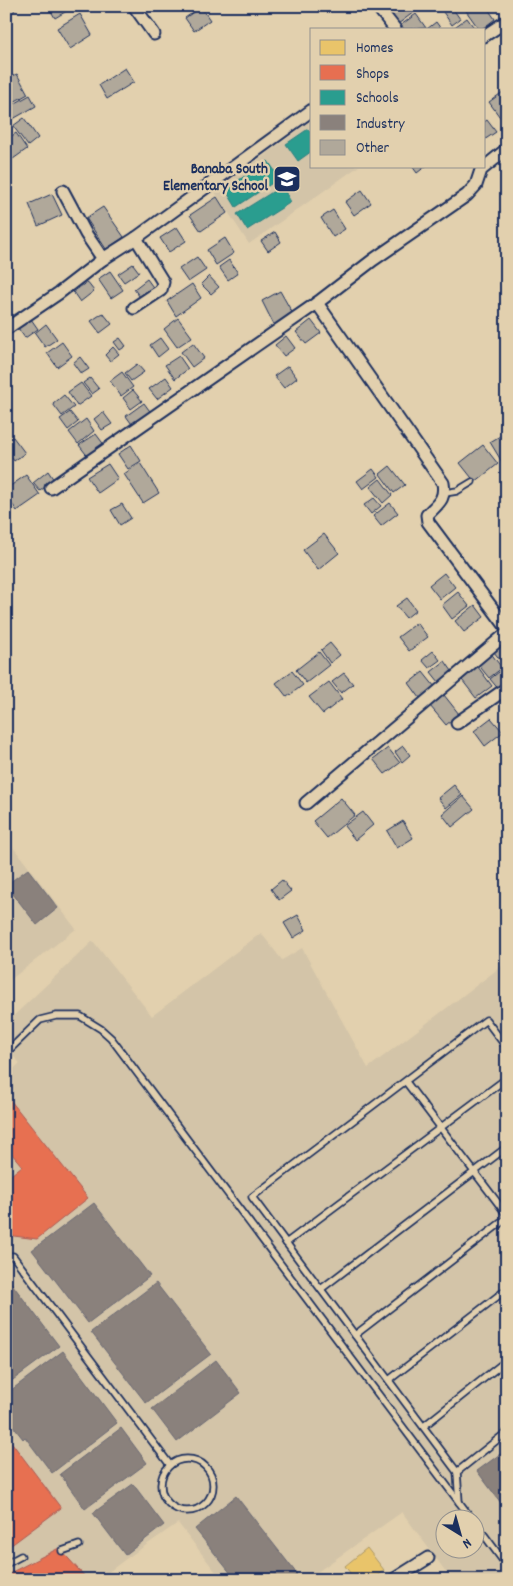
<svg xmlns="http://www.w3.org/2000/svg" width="513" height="1586" viewBox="0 0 513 1586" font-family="Dekko,sans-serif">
	<rect width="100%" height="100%" fill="#e2d0ae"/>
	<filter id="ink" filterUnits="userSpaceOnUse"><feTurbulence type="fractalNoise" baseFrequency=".02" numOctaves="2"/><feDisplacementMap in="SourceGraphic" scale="10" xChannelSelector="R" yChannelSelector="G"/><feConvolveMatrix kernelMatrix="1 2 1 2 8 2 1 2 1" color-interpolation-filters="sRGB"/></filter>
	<g filter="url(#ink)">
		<g fill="#d3c4a8" fill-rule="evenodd">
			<polygon points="312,120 312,166 359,166 249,244 215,192"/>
			<polygon points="6,847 9,850 13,847 76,929 6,983"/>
			<path d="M261,933L282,960L302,948L368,1068L507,962V1580H452L402,1512L306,1580H222L178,1523L123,1561L98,1580H6V1076L20,1063L6,1049V1023L93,941L152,1016ZM446,1518H476V1548H446Z"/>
		</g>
		<polygon fill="#e9c46a" stroke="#ab9766" points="367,1548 384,1570 372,1580 355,1580 345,1566"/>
		<g fill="#e76f51" stroke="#aa5c55">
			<polygon points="7,1096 88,1198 37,1239 6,1235 6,1179 22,1166 6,1147"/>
			<polygon points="6,1435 61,1508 6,1549"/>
			<polygon points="59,1548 88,1580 6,1580 6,1575"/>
		</g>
		<g fill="#2a9d8f" stroke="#267c80">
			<polygon points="308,129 312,134 312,151 298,161 286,144"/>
			<polygon points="268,161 280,178 236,207 225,189"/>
			<polygon points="282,186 291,202 247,230 237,214"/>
		</g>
		<g fill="#8a817c" stroke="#696873">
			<polygon points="28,869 58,908 37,925 6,885"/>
			<polygon points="94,1203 150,1276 88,1323 32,1250"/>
			<polygon points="6,1276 59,1346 6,1385"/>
			<polygon points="156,1283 211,1354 146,1403 91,1332"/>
			<polygon points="63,1351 117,1423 52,1473 25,1437 23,1439 6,1417 6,1394"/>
			<polygon points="216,1360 241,1393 177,1442 152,1409"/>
			<polygon points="121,1428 147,1463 85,1509 60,1474"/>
			<polygon points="507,1449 507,1511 477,1471"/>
			<polygon points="133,1484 164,1525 125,1555 93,1513"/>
			<polygon points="236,1496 297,1574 289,1580 236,1580 195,1529"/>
		</g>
		<g fill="#b0a89a" stroke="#1b2f5e">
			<polygon points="48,6 75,6 55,18"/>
			<polygon points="410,6 414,12 398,24 385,7"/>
			<polygon points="451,6 460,19 452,25 443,12"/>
			<polygon points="466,6 486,6 495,19 482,29 479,29 464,8"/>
			<polygon points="201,7 210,20 194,31 185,18"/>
			<polygon points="80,14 92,35 70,49 57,28"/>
			<polygon points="416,14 426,28 404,29 401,25"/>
			<polygon points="467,18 475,29 452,29"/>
			<polygon points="436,22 441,29 427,29"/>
			<polygon points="125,68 134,82 107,99 99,85"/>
			<polygon points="17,74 28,94 8,105 6,102 6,79"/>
			<polygon points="507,89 507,117 502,120 489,102"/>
			<polygon points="30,95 36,106 13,119 7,108"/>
			<polygon points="24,118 38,138 28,146 13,126"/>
			<polygon points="487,120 496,132 484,140 484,122"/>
			<polygon points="16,133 27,149 13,159 6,149 6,140"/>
			<polygon points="412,166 426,166 417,173"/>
			<polygon points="362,190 371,203 354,215 345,202"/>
			<polygon points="52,194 62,215 38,226 29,204"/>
			<polygon points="217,197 227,213 201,231 190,215"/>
			<polygon points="103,207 124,237 106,249 86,218"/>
			<polygon points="333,210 345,229 333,237 321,218"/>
			<polygon points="177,227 186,241 169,252 160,238"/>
			<polygon points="275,232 281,242 268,251 261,241"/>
			<polygon points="225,238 234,253 216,265 207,250"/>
			<polygon points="197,257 206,270 188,282 179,269"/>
			<polygon points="229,260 238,273 228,280 219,267"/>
			<polygon points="133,264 139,272 124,282 118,274"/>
			<polygon points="110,271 123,290 111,298 98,279"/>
			<polygon points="209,276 219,287 211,294 201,284"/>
			<polygon points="147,279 155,290 142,300 134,289"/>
			<polygon points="87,282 94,291 80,302 73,292"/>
			<polygon points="192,284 201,298 176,316 167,301"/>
			<polygon points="280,291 293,314 274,325 262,301"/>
			<polygon points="103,313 112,324 100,333 91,321"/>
			<polygon points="178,318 192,337 177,347 164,329"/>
			<polygon points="31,319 38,329 25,338 18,328"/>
			<polygon points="311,320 321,333 306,344 296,332"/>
			<polygon points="46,324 57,339 45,347 35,333"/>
			<polygon points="286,336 295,348 284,356 275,345"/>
			<polygon points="120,338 126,346 120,350 114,342"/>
			<polygon points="160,338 168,349 158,357 150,345"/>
			<polygon points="62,342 72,356 57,367 47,353"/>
			<polygon points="193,343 204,358 192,367 181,352"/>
			<polygon points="113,347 119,354 110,361 105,355"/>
			<polygon points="179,356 188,369 175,379 165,365"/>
			<polygon points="80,357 89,369 81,374 73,363"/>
			<polygon points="137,364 144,372 131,381 125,373"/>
			<polygon points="288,366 297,378 284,388 274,376"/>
			<polygon points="122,372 133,387 121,396 110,381"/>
			<polygon points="166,377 173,387 157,399 149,389"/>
			<polygon points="90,378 99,389 92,394 83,383"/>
			<polygon points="81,383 91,396 77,406 68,392"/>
			<polygon points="133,390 142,401 131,409 123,398"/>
			<polygon points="64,395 74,407 62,416 53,404"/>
			<polygon points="144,403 152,414 134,427 126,416"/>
			<polygon points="70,412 78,422 68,430 60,419"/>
			<polygon points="103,412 112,424 102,430 94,419"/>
			<polygon points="86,419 94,431 78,444 69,432"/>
			<polygon points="507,432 507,466 505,467 490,442"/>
			<polygon points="96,434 105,446 89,458 79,445"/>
			<polygon points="13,437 25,453 14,461 6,450 6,442"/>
			<polygon points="131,445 141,461 128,469 118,454"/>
			<polygon points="483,445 498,464 475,482 460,463"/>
			<polygon points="140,463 159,493 143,503 124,474"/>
			<polygon points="108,464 118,479 98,493 87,477"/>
			<polygon points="390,466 405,485 394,493 380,474"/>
			<polygon points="373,469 379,477 363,489 357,481"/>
			<polygon points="48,471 54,480 40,491 33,483"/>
			<polygon points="26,475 40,495 17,511 6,495 6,489"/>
			<polygon points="380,479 392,495 383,503 370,487"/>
			<polygon points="374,498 381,506 371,514 364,505"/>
			<polygon points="390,503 398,513 381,526 373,516"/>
			<polygon points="122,504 131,518 120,525 111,510"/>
			<polygon points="324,534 339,553 318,570 303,550"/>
			<polygon points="444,573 455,587 440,599 429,585"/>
			<polygon points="458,592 469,606 452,619 442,605"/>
			<polygon points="407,598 416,610 406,618 396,606"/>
			<polygon points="475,605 484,617 464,632 455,621"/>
			<polygon points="417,623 428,637 409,651 398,637"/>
			<polygon points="507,642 507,669 494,652"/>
			<polygon points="330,643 340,655 330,663 321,650"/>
			<polygon points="433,651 440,660 429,668 422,660"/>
			<polygon points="319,652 329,665 306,683 296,670"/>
			<polygon points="490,652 502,668 489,678 477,663"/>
			<polygon points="445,661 452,671 439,682 431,672"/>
			<polygon points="475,663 492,686 476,698 459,676"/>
			<polygon points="504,668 507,672 507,686 500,691 490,679"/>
			<polygon points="292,671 303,685 287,697 276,683"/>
			<polygon points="423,672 435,687 420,698 409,683"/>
			<polygon points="344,673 353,684 341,693 332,682"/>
			<polygon points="329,682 342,699 323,714 309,697"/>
			<polygon points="444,695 459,714 446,725 430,706"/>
			<polygon points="491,718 503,732 485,746 474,731"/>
			<polygon points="403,746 410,755 402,762 395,752"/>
			<polygon points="388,748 400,763 385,774 373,759"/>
			<polygon points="454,785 462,795 446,808 438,798"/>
			<polygon points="463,796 474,809 452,827 442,814"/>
			<polygon points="341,798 355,815 327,838 313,821"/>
			<polygon points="363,812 373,825 355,840 344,826"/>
			<polygon points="403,821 413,838 397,848 387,831"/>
			<polygon points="282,880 291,891 279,900 271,889"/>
			<polygon points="298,915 306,930 293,938 284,923"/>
		</g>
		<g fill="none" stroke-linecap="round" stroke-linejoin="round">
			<defs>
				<g id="service">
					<polyline points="445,493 457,491 472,482"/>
					<polyline points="507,1048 486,1020 252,1197 457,1472 507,1432"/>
					<polyline points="6,1053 40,1020 56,1016 80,1016 101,1029 111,1038 471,1518"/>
					<polyline points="406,1082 507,1215"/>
					<polyline points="286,1243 507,1078"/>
					<polyline points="6,1256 13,1256 170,1465"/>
					<polyline points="321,1289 507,1147"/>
					<polyline points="355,1335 507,1218"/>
					<polyline points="389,1380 507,1289"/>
					<polyline points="424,1426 507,1360"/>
					<circle cx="187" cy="1485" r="26"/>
					<polyline points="457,1472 459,1502"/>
					<polyline points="476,1524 507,1566"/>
					<polyline points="62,1551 79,1545"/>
					<polyline points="6,1564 21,1556"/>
				</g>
				<g id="minor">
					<polyline points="134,6 154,34"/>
					<polyline points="377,6 395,29"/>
					<polyline points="6,8 9,6"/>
					<polyline points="484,36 507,21"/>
					<polyline points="63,191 86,234 103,259"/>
					<path d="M317,303L443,483C446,500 437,504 427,515L428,522L507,628"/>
					<polyline points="134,308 161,290 163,282 136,238"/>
					<polyline points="6,329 59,293 103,259 136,238 312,110"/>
					<polyline points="51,488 317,303 373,260 467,195 476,185 481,170 507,149"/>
					<polyline points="457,723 507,688"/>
					<polyline points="306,803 507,633"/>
					<polyline points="393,1580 428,1558"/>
				</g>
			</defs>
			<use href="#service" stroke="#1b2f5e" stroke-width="9"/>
			<use href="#minor" stroke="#1b2f5e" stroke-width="15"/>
			<use href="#service" stroke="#e2d0ae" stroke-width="5.5"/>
			<use href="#minor" stroke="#e2d0ae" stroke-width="11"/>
		</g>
	</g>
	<defs>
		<symbol id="school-square" viewBox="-11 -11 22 22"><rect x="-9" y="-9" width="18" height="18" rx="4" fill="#1b2f5e" stroke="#e2d0ae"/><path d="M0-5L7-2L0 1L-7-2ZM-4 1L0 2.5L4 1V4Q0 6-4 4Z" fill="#fff"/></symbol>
	</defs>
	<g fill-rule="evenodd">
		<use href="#school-square" x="271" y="163" width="32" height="32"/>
	</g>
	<g text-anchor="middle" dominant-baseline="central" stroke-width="5" stroke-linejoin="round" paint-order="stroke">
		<g font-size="15" font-weight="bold" fill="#1b2f5e" stroke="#e2d0ae" text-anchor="end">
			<text x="268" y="170">Banaba South<tspan x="268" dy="17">Elementary School</tspan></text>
		</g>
	</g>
	<rect width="513" height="1586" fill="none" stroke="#e2d0ae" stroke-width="25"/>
	<rect x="12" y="12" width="488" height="1561" fill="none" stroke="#1b2f5e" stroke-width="2" filter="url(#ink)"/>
	<rect x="310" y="28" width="175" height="140" fill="#e2d0ae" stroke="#92908e"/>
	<rect x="320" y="40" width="25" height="15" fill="#e9c46a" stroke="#92908e"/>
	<text x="356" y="52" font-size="15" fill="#1b2f5e">Homes</text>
	<rect x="320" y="65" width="25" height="15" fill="#e76f51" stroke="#92908e"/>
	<text x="356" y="78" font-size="15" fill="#1b2f5e">Shops</text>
	<rect x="320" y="90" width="25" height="15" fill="#2a9d8f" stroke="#92908e"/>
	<text x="356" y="102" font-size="15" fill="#1b2f5e">Schools</text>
	<rect x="320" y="115" width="25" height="15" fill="#8a817c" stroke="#92908e"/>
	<text x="356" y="128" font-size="15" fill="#1b2f5e">Industry</text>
	<rect x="320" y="140" width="25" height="15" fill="#b0a89a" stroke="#92908e"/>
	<text x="356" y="152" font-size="15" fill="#1b2f5e">Other</text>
	<g transform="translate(460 1534) rotate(143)"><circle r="24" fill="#e2d0ae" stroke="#92908e"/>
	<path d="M0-4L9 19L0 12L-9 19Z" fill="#1b2f5e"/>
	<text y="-8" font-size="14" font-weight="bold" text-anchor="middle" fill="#1b2f5e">N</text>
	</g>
</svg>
